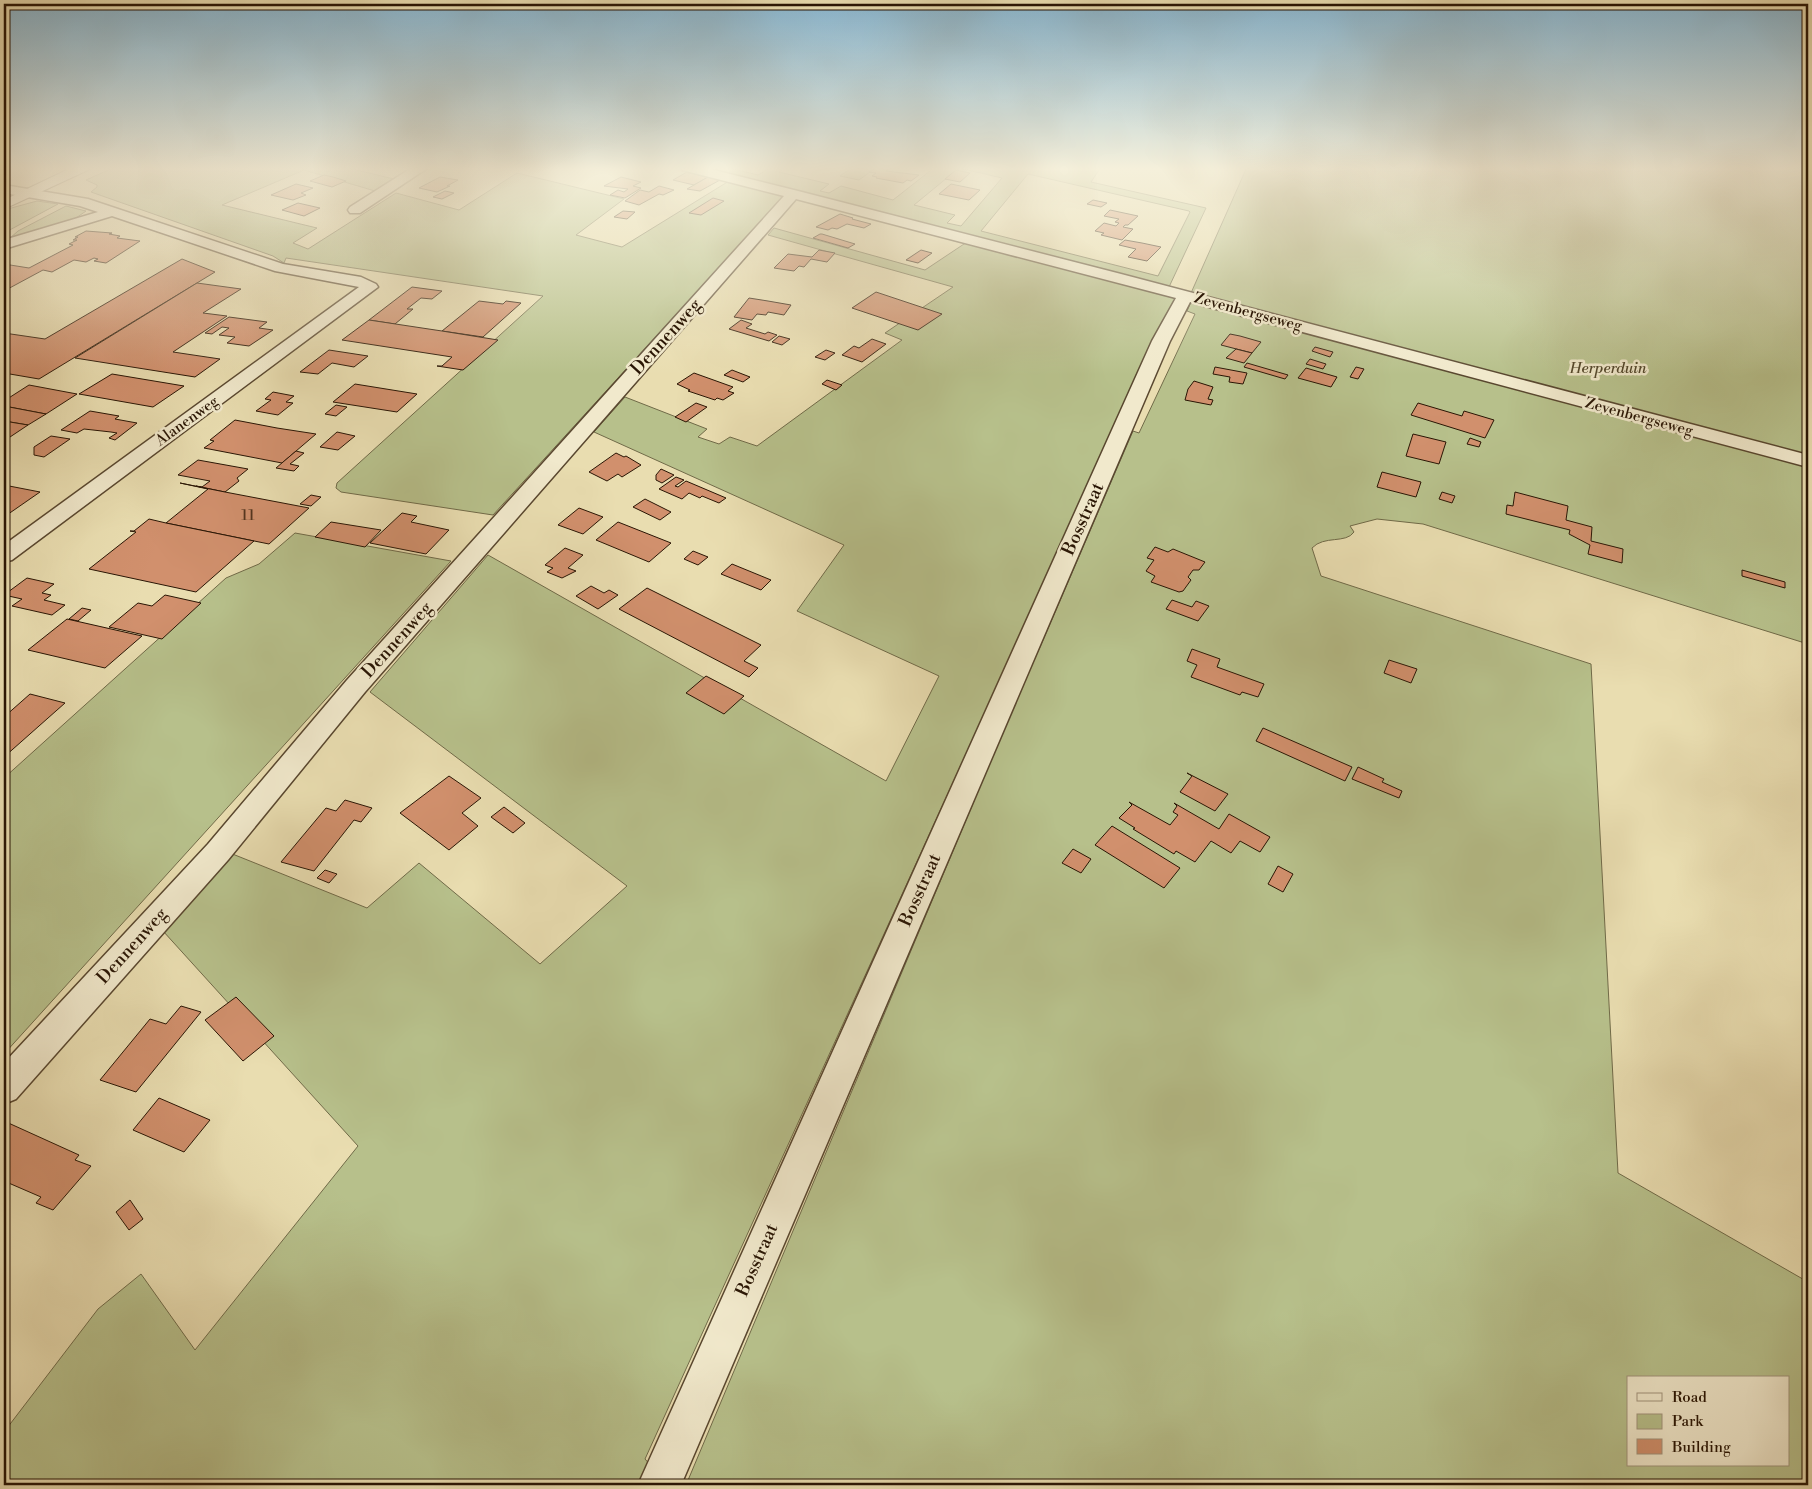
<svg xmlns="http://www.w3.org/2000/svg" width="1812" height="1489" viewBox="0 0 1812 1489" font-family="'Libre Bodoni',serif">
	<rect width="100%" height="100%" fill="#e9ddb0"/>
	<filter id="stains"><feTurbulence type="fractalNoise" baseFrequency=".004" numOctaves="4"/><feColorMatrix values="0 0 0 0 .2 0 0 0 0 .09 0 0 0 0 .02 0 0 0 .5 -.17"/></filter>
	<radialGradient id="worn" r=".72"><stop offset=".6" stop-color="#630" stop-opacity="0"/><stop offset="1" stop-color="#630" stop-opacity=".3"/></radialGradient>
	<g fill="#b7c08b" stroke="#706a48" fill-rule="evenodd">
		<polygon points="115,167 344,167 394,179 375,191 304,170 222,205 317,228 293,243 308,249 396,193 459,210 517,173 624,199 576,235 622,247 729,181 785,195 493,515 341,492 336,488 337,483 543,296 286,258 284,263 273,256 91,192 97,187 97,185 86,180"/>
		<path d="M700,167H725L758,175L772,167H786L779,172L829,184L820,191L829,193L841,186L893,200L935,167H1101L1091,182L1206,208L1169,287ZM959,168L1002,178L961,226L947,223L955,215L914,205ZM1028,174L1189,211L1190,212L1158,276L981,231Z"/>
		<polygon points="853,167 877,167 859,180 840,176"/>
		<path d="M1247,167H1808V644L1423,524L1377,519L1350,526L1354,532C1346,544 1324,535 1312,548L1321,576L1591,664L1618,1173L1808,1282V1485H686L974,801L970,799L1040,647L1133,431L1139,433L1195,314L1187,311L1191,302V293ZM1628,1378H1788V1465H1628Z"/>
		<polygon points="37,201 58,204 4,233 4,210"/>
		<polygon points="66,206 86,211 76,218 9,239 18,231"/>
		<polygon points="774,228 925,270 967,242 1176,297 1077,510 645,1459 668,1485 4,1485 4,1432 98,1309 141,1274 195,1350 358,1146 163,931 230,853 367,908 419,863 540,964 627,886 370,692 488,555 886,781 939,676 797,611 844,545 594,432 625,397 707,429 698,437 719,444 730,437 757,446 902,340 885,333 953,287 768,235"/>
		<polygon points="295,533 451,561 4,1054 4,778 226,578 259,564"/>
	</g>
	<g fill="#d1906d" stroke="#291504">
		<polygon points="877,167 892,167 886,171 919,175 911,181 907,180 903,183 876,178 877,177 872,176 876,173 869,172"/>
		<polygon points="956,170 970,173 960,182 945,179"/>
		<polygon points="687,172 708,177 694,185 673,180"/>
		<polygon points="324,175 333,177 346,181 332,187 310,181"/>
		<polygon points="440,177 458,180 447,186 450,186 437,192 419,188"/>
		<polygon points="621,177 641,182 633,186 641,188 625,198 610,195 618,190 624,192 628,189 604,186"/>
		<polygon points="708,177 720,180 700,191 687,189"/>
		<polygon points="296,184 313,188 301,193 306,195 293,200 271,195"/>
		<polygon points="951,184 980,190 969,200 939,194"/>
		<polygon points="659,186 674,190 663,195 659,194 639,205 625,201 640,190 649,192"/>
		<polygon points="445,191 454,193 442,199 433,197"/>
		<polygon points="713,198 724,201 701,215 689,213"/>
		<polygon points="1093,200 1107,203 1101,207 1087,204"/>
		<polygon points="298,203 320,208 304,216 282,210"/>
		<polygon points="1110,210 1138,216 1128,225 1125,225 1123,227 1133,229 1122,240 1101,235 1104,233 1095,231 1104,223 1116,226 1119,223 1115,222 1119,219 1104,216"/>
		<polygon points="623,211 635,212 627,219 614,217"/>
		<polygon points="840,214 853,218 852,219 871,224 864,228 847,224 837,229 832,228 828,230 816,227"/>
		<polygon points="86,231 112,233 109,234 120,236 117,238 140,241 106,263 94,261 98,259 94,258 86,262 74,260 52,272 43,270 4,291 4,264 29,268 73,245 69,244 77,240 73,240 78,237 75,237"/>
		<polygon points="820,234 822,234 855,244 848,248 813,238"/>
		<polygon points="1125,240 1142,243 1161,247 1147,261 1128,257 1136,249 1119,245"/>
		<polygon points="819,250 835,253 827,262 811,259 804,267 799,266 794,271 774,268 788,254 812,257"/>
		<polygon points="921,250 932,253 918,263 906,260"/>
		<polygon points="182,259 215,272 39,379 4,373 4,333 45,339"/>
		<polygon points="197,283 241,289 203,313 227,316 173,352 220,359 195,377 75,358"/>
		<polygon points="412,287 442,291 432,299 421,298 407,309 413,309 395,324 369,320"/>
		<polygon points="876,292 942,314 918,330 852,308"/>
		<polygon points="749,298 768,301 791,305 784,315 768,312 766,315 757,314 752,320 734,317"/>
		<polygon points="479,301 503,304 506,301 521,303 483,337 442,331"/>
		<polygon points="229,317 267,322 259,328 273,330 249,346 227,343 235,337 219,335 229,328 222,327 212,334 205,333"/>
		<polygon points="369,320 442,331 498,340 463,370 437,366 442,366 452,357 342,340"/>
		<polygon points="741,320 752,324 746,328 765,334 768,332 777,335 769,341 729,329"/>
		<polygon points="1230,334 1240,336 1261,342 1252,353 1221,345"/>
		<polygon points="779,336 790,339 782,345 772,342"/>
		<polygon points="872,339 886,344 862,362 842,355 854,346 859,348"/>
		<polygon points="1315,347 1333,352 1330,357 1312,351"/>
		<polygon points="1236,349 1252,353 1244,363 1226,358"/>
		<polygon points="329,350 368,356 354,367 332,363 318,374 300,372"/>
		<polygon points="826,350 835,353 825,360 815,357"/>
		<polygon points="1310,359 1326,364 1323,369 1306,364"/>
		<polygon points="1247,363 1288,375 1285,379 1244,367"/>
		<polygon points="1215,367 1247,373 1243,384 1229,382 1230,377 1213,374"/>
		<polygon points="1356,367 1364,369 1358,379 1350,377"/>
		<polygon points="1306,368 1337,377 1331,387 1298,378"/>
		<polygon points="732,370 750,377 743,382 724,375"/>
		<polygon points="694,373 733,387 728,391 734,393 723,400 717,398 715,400 688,391 690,390 677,384"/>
		<polygon points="112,374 184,386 153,407 79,394"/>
		<polygon points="827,380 842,385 836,390 822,384"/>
		<polygon points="1194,381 1213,387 1208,399 1213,400 1211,405 1185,400 1188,389"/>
		<polygon points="355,384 417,394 397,412 333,402"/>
		<polygon points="29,385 77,394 46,414 4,406 4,401"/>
		<polygon points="273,392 294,396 286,402 293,403 278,415 256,411 271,400 265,399"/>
		<polygon points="696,403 707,407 686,422 675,417"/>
		<polygon points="1418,403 1462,416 1464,411 1494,420 1485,438 1411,415"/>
		<polygon points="336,405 347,407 336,416 325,414"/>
		<polygon points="4,406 46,414 28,425 4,421"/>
		<polygon points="90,411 119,416 115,419 137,423 115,440 109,438 117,433 111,432 84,429 77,433 61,430"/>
		<polygon points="235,420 277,428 316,434 282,463 204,448 214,441 210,440"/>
		<polygon points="4,421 28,425 4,441"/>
		<polygon points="337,432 355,436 338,450 320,447"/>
		<polygon points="1413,434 1446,442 1439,464 1406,456"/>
		<polygon points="51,436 70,439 44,457 34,455 34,447"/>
		<polygon points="1470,438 1481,442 1479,447 1467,444"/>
		<polygon points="296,451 304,453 290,464 299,466 294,471 276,468"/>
		<polygon points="616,453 624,457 626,456 641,465 622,477 618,474 607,481 589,472"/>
		<polygon points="198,460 248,469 237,478 239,481 225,492 196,486 202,487 210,481 178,475"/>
		<polygon points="661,469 674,475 662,483 656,480 656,475"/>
		<polygon points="1382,472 1421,482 1416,497 1377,487"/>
		<polygon points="676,477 684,480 675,486 678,487 686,481 726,498 719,503 702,496 700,498 689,493 682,499 659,489"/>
		<polygon points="180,483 225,492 309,508 269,544 166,523 208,489"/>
		<polygon points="4,485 40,492 4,517"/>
		<polygon points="1442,492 1455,496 1452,503 1439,499"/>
		<polygon points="1515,492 1568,506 1566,520 1592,527 1591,541 1623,549 1622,563 1588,554 1590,545 1569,534 1570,530 1506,514 1507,505 1513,506"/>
		<polygon points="311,495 321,497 311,506 300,504"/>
		<polygon points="645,499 671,512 660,520 633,507"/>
		<polygon points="579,508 603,517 583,534 558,525"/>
		<polygon points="402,513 417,516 411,522 449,530 426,554 370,543"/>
		<polygon points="149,519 166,523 254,541 196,592 89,569 136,532 130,531 134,531"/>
		<polygon points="331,522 381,530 365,547 315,537"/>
		<polygon points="618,522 671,543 649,562 596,540"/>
		<polygon points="1155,547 1168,552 1173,549 1205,562 1199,570 1193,570 1188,577 1191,580 1183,591 1179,592 1151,582 1155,576 1146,571 1154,560 1147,558"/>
		<polygon points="565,548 583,555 568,568 576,571 562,578 547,572 553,568 545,565"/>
		<polygon points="693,551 708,557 698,565 684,559"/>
		<polygon points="732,564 771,580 761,590 721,574"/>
		<polygon points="1742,570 1785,582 1785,588 1742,576"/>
		<polygon points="27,578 54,584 42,593 51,595 44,600 65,605 52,615 12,606 22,599 4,595"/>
		<polygon points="591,586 604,593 609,590 618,595 598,609 576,596"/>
		<polygon points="647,588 761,645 744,661 758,668 749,677 619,609"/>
		<polygon points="165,595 201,603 162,639 109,627 138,603 152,606"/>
		<polygon points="1172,600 1192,607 1196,601 1209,606 1198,621 1166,609"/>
		<polygon points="82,608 91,610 78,621 69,619"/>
		<polygon points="67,619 142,636 105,668 28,650"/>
		<polygon points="1192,649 1220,659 1217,667 1264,684 1258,697 1242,692 1240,695 1191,677 1197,665 1187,661"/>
		<polygon points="1389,660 1417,669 1411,683 1384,673"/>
		<polygon points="706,676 744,696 724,714 686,693"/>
		<polygon points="30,694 65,703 4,757 4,717"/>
		<polygon points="1263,728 1352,767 1345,781 1256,741"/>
		<polygon points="1358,767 1384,779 1382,782 1402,791 1399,798 1352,779"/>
		<polygon points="1187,773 1228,794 1215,811 1180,792 1192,776"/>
		<polygon points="449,776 481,798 462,813 478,826 449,850 400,813"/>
		<polygon points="345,800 372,808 361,822 354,820 314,871 281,862 326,808 336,811"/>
		<polygon points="1129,802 1170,825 1178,815 1173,812 1177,806 1174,803 1219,829 1229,814 1270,837 1260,852 1240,841 1231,853 1211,841 1195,862 1176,851 1174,854 1133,829 1135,828 1119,818 1132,805"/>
		<polygon points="504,807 525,823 513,833 491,817"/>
		<polygon points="1112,826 1180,868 1164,888 1095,845"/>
		<polygon points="1073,849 1091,859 1081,873 1062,863"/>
		<polygon points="1278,866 1293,874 1283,892 1268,884"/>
		<polygon points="325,870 337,874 329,883 317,878"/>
		<polygon points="236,997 274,1036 243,1061 205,1020"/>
		<polygon points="181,1006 201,1012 136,1092 100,1080 150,1019 166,1024"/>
		<polygon points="159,1098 210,1120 184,1152 133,1130"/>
		<polygon points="4,1121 79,1155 75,1160 91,1166 53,1210 36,1203 41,1197 4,1181"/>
		<polygon points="130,1200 143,1219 129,1230 116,1212"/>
	</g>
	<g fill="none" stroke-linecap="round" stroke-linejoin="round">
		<defs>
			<g id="minor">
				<polygon points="413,167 429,167 360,213 350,213 348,210 350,207"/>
				<polygon points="681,167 702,167 798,191 1121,274 1808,455 1808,467 1190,302 1170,341 681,1485 638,1485 1152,341 1176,298 796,199 365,692 228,860 16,1099 4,1104 4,1063 208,844 347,680 784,196 682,170"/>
				<polygon points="4,185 88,199 283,264 361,277 376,284 378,287 12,560 4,562 4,545 359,287 275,271 112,216 4,249 4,240 98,212 80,206 4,193"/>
			</g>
			<polygon id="tertiary" points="73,167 90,167 88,170 4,209 4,200"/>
		</defs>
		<use href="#minor" stroke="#59472f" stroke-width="3"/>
		<use href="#tertiary" stroke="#59472f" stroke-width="2"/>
		<use href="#minor" fill="#f1e9cc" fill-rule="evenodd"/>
		<use href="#tertiary" fill="#f1e9cc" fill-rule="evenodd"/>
	</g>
	<linearGradient id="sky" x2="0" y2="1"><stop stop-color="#88b7d2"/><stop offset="0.45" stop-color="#f5f0db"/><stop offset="1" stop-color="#f5f0db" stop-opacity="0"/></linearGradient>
	<rect width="1812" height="375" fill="url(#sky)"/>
	<g text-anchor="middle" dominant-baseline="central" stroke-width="5" stroke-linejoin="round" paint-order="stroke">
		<g font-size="15" fill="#291504" stroke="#f1e9cc">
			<text transform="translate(1248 312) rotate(15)">Zevenbergseweg</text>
			<text transform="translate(1639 417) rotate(15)">Zevenbergseweg</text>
			<text transform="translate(187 421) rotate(-36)">Alanenweg</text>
		</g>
		<g font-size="15" font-style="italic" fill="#54482c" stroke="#f1e9cc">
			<text x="1608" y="368">Herperduin</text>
		</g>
		<g font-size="15" fill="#53341e">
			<text x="248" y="515">11</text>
		</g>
		<g font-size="18" fill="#291504" stroke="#f1e9cc">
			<text transform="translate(666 337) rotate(-48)">Dennenweg</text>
			<text transform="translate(1083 519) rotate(-66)">Bosstraat</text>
			<text transform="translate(397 640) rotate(-48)">Dennenweg</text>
			<text transform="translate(920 890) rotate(-66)">Bosstraat</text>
			<text transform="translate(132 946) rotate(-48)">Dennenweg</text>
			<text transform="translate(757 1260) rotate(-66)">Bosstraat</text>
		</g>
	</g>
	<rect width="1812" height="1489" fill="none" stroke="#e9ddb0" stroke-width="20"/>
	<rect x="5" y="5" width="1802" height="1479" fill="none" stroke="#291504" stroke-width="2.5"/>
	<rect x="10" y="10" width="1792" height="1469" fill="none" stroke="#291504"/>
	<rect x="1627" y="1376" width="162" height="90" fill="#f1e9cc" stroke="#a1947c"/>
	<rect x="1637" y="1393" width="25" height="8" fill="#f1e9cc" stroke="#a1947c"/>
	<text x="1672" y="1402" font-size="15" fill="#291504">Road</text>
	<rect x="1637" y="1414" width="25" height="15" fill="#b7c08b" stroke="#a1947c"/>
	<text x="1672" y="1426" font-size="15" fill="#291504">Park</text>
	<rect x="1637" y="1439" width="25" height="15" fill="#d1906d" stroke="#a1947c"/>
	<text x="1672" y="1452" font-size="15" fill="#291504">Building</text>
	<rect width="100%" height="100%" filter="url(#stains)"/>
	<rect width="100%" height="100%" fill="url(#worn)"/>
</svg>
